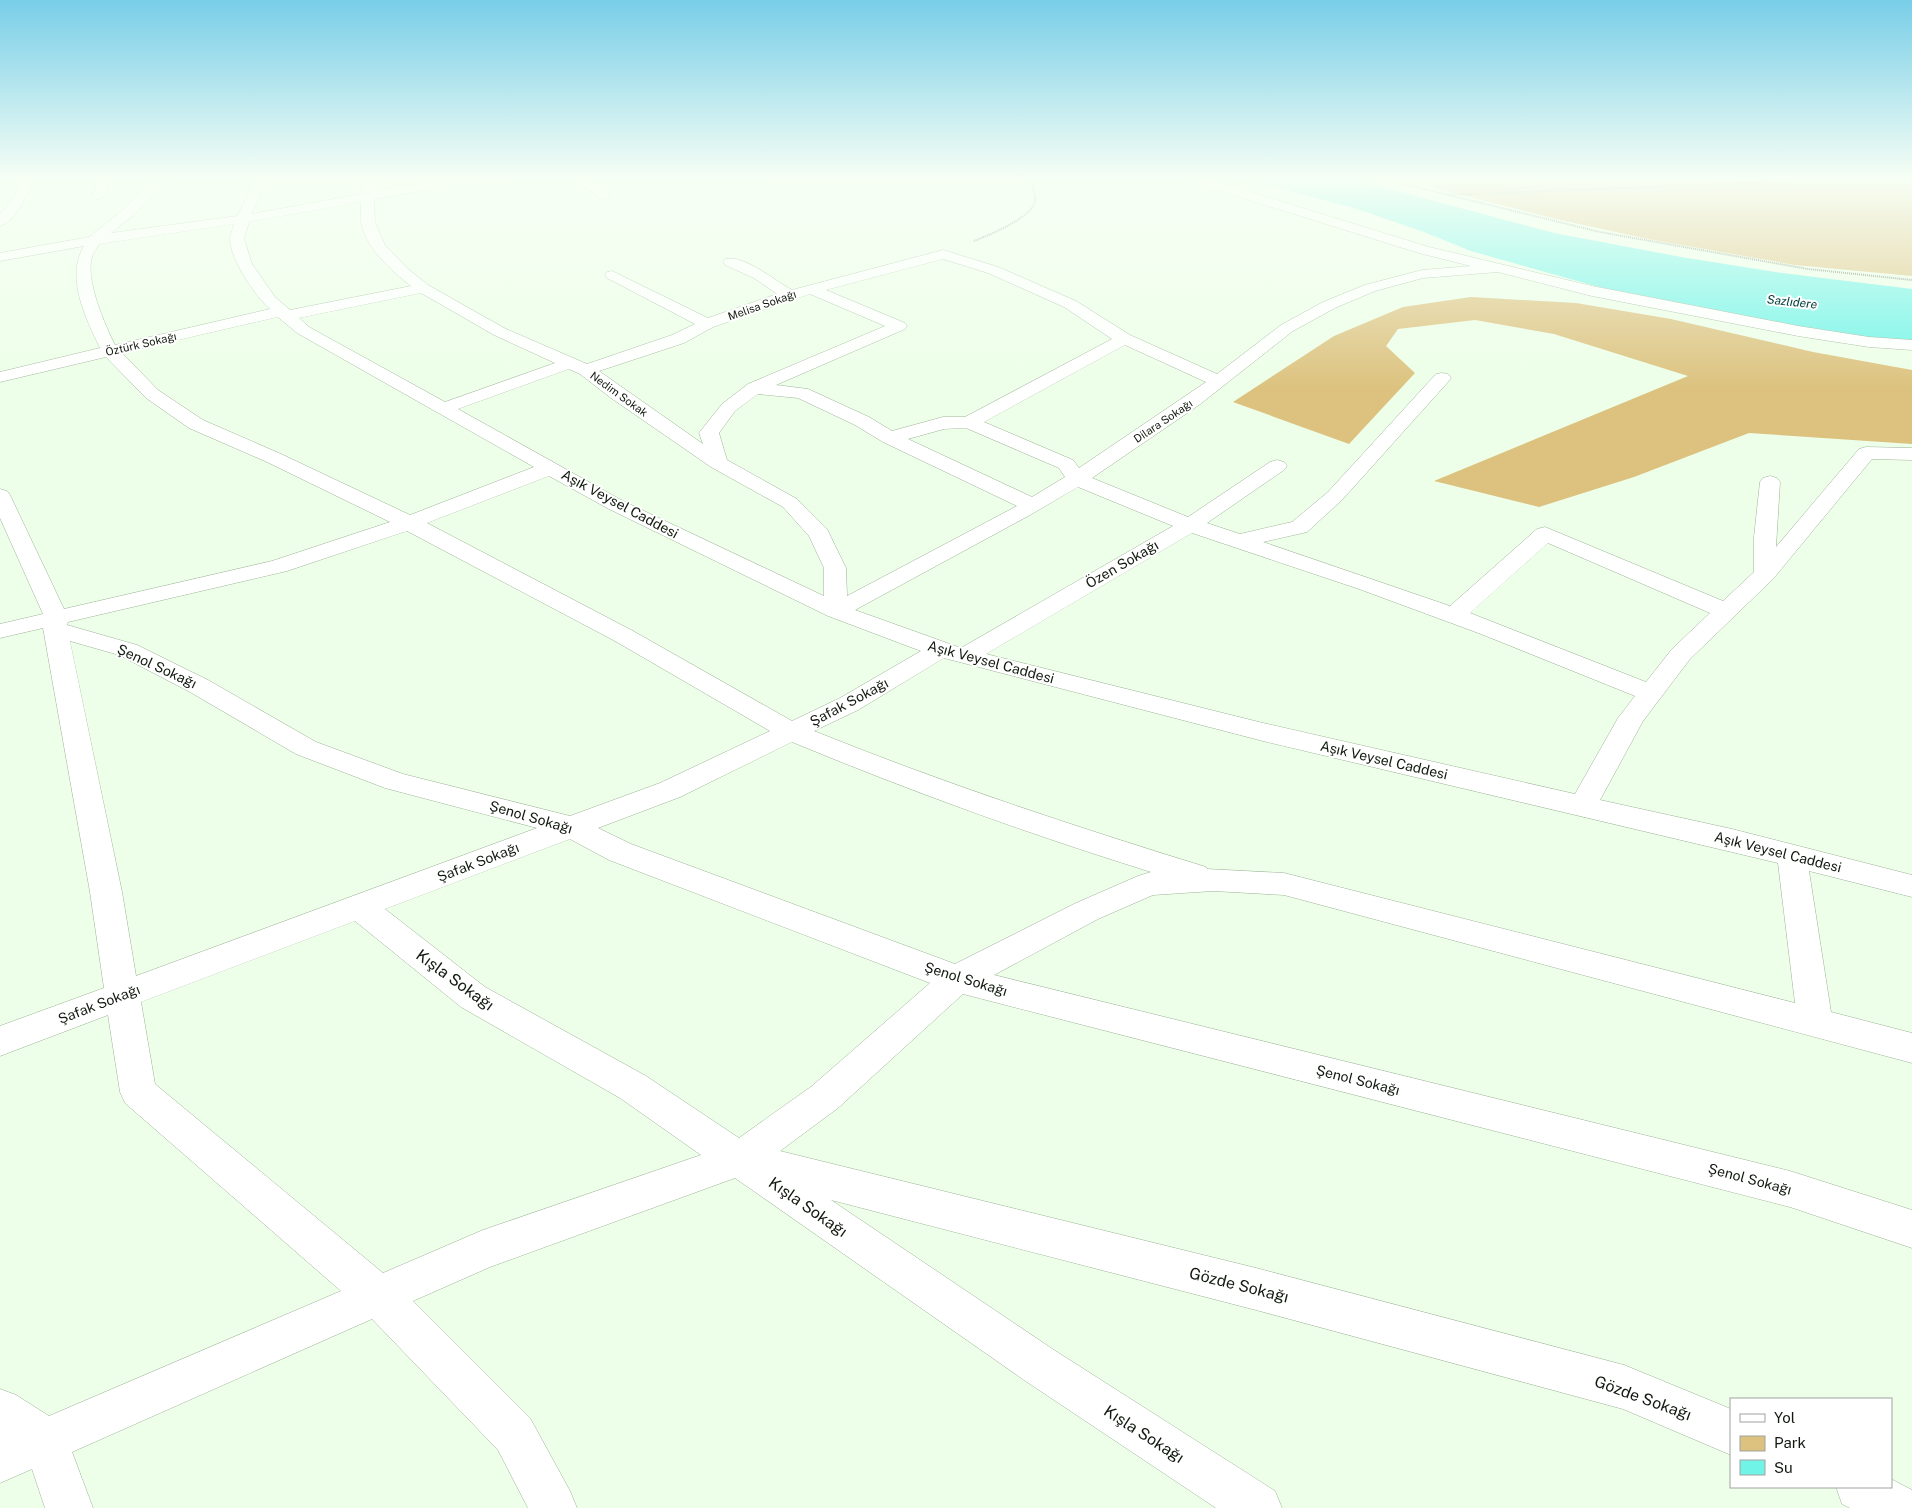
<svg xmlns="http://www.w3.org/2000/svg" width="1912" height="1508" viewBox="0 0 1912 1508" font-family="'Public Sans',sans-serif">
	<rect width="100%" height="100%" fill="#edffe8"/>
	<g fill="#dcc27e">
		<polygon points="1395,178 1912,178 1912,276 1795,265 1648,239 1556,219"/>
		<polygon points="1471,297 1576,303 1671,319 1813,352 1912,370 1912,444 1749,433 1634,477 1539,507 1434,481 1688,376 1554,334 1475,320 1398,329 1386,346 1415,373 1349,444 1233,402 1334,336 1403,307"/>
	</g>
	<polygon fill="#71f4e8" points="1241,178 1348,178 1554,233 1681,257 1782,273 1912,289 1912,344 1809,330 1606,289 1471,251 1424,232 1354,208"/>
	<g fill="none" stroke-linecap="round" stroke-linejoin="round">
		<defs>
			<g id="minor">
				<path d="M23,178H35C29,192 15,222 0,226V214L12,200Z"/>
				<polygon points="100,178 112,178 104,196 98,200 92,196"/>
				<path d="M154,178H167L135,214L111,233L237,216L257,178H269L251,214L361,194L366,178H378L375,191L451,178H477L471,182L374,199L375,223L385,245L408,269L428,285L506,329L587,364L672,335L695,324L607,278L605,275L607,272L612,271L708,318L777,294L754,278L725,265L723,262L725,259C744,254 775,281 792,290L943,250L998,267L1076,301L1130,335L1217,374L1281,325L1323,302L1365,285L1422,270L1471,266L1419,253L1188,181L1186,178H1205L1429,247L1592,286L1798,326L1869,337L1912,340V350L1869,347L1798,336L1592,296L1498,272L1423,278L1375,291L1335,308L1293,331L1199,405L1092,478L1188,517L1270,462L1277,460L1284,462L1287,466L1284,470L1207,523L1240,534L1292,522L1328,492L1436,374L1442,373L1448,374L1451,378L1448,382L1342,500L1307,532L1263,542L1450,606L1537,529L1545,527L1723,601L1754,572V537L1760,482L1763,478L1770,476L1777,478L1780,482L1776,547L1859,449L1866,447L1912,448V460L1872,459L1773,579L1690,659L1643,721L1600,800L1732,829L1912,875V897L1809,871L1831,1012L1912,1033V1063L1284,895L1213,891L1153,895L1098,919L994,975L1790,1171L1912,1210V1248L1790,1207L963,994L838,1108L780,1151L1256,1268L1624,1365L1731,1409V1455L1623,1409L1256,1310L831,1200L1054,1350L1275,1491L1282,1508H1216L1024,1380L735,1178L490,1267L413,1301L530,1418L570,1491L577,1508H528L498,1450L372,1319L72,1452L93,1508H45L32,1469L0,1483V1389L16,1395L49,1416L341,1291L125,1103L120,1092L108,1015L0,1056V1026L104,988L90,892L43,628L0,638V624L43,614L0,518V489L7,491L10,495L64,609L272,561L390,522L267,462L189,428L146,398L106,357L0,382V372L100,348C86,319 65,277 84,246L0,261V253L89,237L125,208ZM361,202C361,208 360,215 361,221C365,248 391,270 411,286L290,310L275,297L252,264L244,239L249,222ZM234,224C233,229 230,235 230,240C231,260 255,296 270,309L115,345C105,325 85,280 92,257C93,253 97,248 99,244ZM943,259L988,273L1064,307L1112,339L965,417H943L892,431L869,417L808,389L776,385L905,329L907,326L905,323L826,290ZM421,293L494,335L555,363L445,402L309,327L299,318ZM810,294L885,326L748,384L722,404L699,433L703,444L599,371L684,343L713,327ZM278,317L297,333L534,467L410,515L281,454L203,420L158,390L122,353ZM1125,345L1206,382L1079,468L1073,460L984,422ZM569,369L580,374L611,398L711,467L783,507L809,536L824,568V596L623,501L458,409ZM758,394L798,398L855,425L883,442L1017,506L847,596L846,568L827,529L797,499L727,460L719,433L735,411ZM966,428L1059,468L1065,477L1032,497L908,439L944,429ZM549,476L609,509L828,616L921,651L840,698L792,721L633,631L427,523ZM1078,487L1173,526L961,648L855,610L1030,515ZM407,531L615,641L770,731L660,783L570,816L403,774L316,742L208,680L137,645L67,625L68,622L287,571ZM1192,533L1359,589L1481,634L1635,696L1618,718L1575,794L1263,723L986,654ZM1548,543L1710,613L1672,649L1646,682L1470,613ZM70,641L119,655L190,692L296,754L385,788L537,828L136,976L122,892ZM944,658L1263,741L1778,863L1795,1003L1284,873L1207,869L1206,867C1073,826 943,783 814,731L858,710ZM792,742C910,791 1029,834 1151,872L1138,876L1076,903L955,964L631,844L598,828L680,797ZM570,839L609,860L930,983L812,1086L739,1138L646,1076L485,987L385,909ZM355,921L461,1007L620,1098L701,1155L483,1230L383,1273L155,1084L141,1002Z"/>
				<polygon points="574,178 588,178 610,195 604,199 599,198"/>
				<polygon points="1891,1479 1912,1490 1912,1508 1850,1508 1842,1504 1836,1487 1891,1487"/>
			</g>
		</defs>
		<use href="#minor" stroke="#9eb298" stroke-width="1"/>
		<g stroke="#7e8b7b" stroke-width="2" stroke-dasharray="1 1" stroke-linecap="butt">
			<polyline points="1379,178 1600,232 1808,269 1912,280"/>
			<polyline points="1449,195 1878,178"/>
			<path d="M974,241C989,235 1032,218 1035,201C1036,193 1031,186 1033,178"/>
		</g>
		<use href="#minor" fill="#fff" fill-rule="evenodd"/>
	</g>
	<linearGradient id="sky" x2="0" y2="1"><stop stop-color="#78cee8"/><stop offset="0.46" stop-color="#f7fff5"/><stop offset="1" stop-color="#f7fff5" stop-opacity="0"/></linearGradient>
	<rect width="1912" height="389" fill="url(#sky)"/>
	<g text-anchor="middle" dominant-baseline="central" stroke-width="4" stroke-linejoin="round" paint-order="stroke">
		<g font-size="11" fill="#121a10" stroke="#fff">
			<text transform="translate(762 305) rotate(-19)">Melisa Sokağı</text>
			<text transform="translate(141 344) rotate(-13)">Öztürk Sokağı</text>
			<text transform="translate(619 394) rotate(36)">Nedim Sokak</text>
			<text transform="translate(1163 421) rotate(-34)">Dilara Sokağı</text>
		</g>
		<g font-size="12" font-style="italic" fill="#00403c" stroke="#fff">
			<text transform="translate(1792 302) rotate(6)">Sazlıdere</text>
		</g>
		<g font-size="14" fill="#121a10" stroke="#fff">
			<text transform="translate(620 504) rotate(28)">Aşık Veysel Caddesi</text>
			<text transform="translate(1122 564) rotate(-30)">Özen Sokağı</text>
			<text transform="translate(991 662) rotate(15)">Aşık Veysel Caddesi</text>
			<text transform="translate(157 666) rotate(25)">Şenol Sokağı</text>
			<text transform="translate(849 702) rotate(-28)">Şafak Sokağı</text>
			<text transform="translate(1384 760) rotate(13)">Aşık Veysel Caddesi</text>
			<text transform="translate(531 817) rotate(16)">Şenol Sokağı</text>
			<text transform="translate(1778 852) rotate(14)">Aşık Veysel Caddesi</text>
			<text transform="translate(478 862) rotate(-21)">Şafak Sokağı</text>
			<text transform="translate(966 979) rotate(17)">Şenol Sokağı</text>
			<text transform="translate(99 1004) rotate(-21)">Şafak Sokağı</text>
			<text transform="translate(1358 1080) rotate(14)">Şenol Sokağı</text>
			<text transform="translate(1750 1179) rotate(15)">Şenol Sokağı</text>
		</g>
		<g font-size="16" fill="#121a10" stroke="#fff">
			<text transform="translate(455 980) rotate(36)">Kışla Sokağı</text>
			<text transform="translate(808 1207) rotate(35)">Kışla Sokağı</text>
			<text transform="translate(1239 1285) rotate(14)">Gözde Sokağı</text>
			<text transform="translate(1643 1398) rotate(20)">Gözde Sokağı</text>
			<text transform="translate(1144 1434) rotate(33)">Kışla Sokağı</text>
		</g>
	</g>
	<rect x="1730" y="1398" width="162" height="90" fill="#ffffff" stroke="#a0a39f"/>
	<rect x="1740" y="1414" width="25" height="8" fill="#ffffff" stroke="#a0a39f"/>
	<text x="1774" y="1423" font-size="15" fill="#121a10">Yol</text>
	<rect x="1740" y="1436" width="25" height="15" fill="#dcc27e" stroke="#a0a39f"/>
	<text x="1774" y="1448" font-size="15" fill="#121a10">Park</text>
	<rect x="1740" y="1460" width="25" height="15" fill="#71f4e8" stroke="#a0a39f"/>
	<text x="1774" y="1473" font-size="15" fill="#121a10">Su</text>
</svg>
